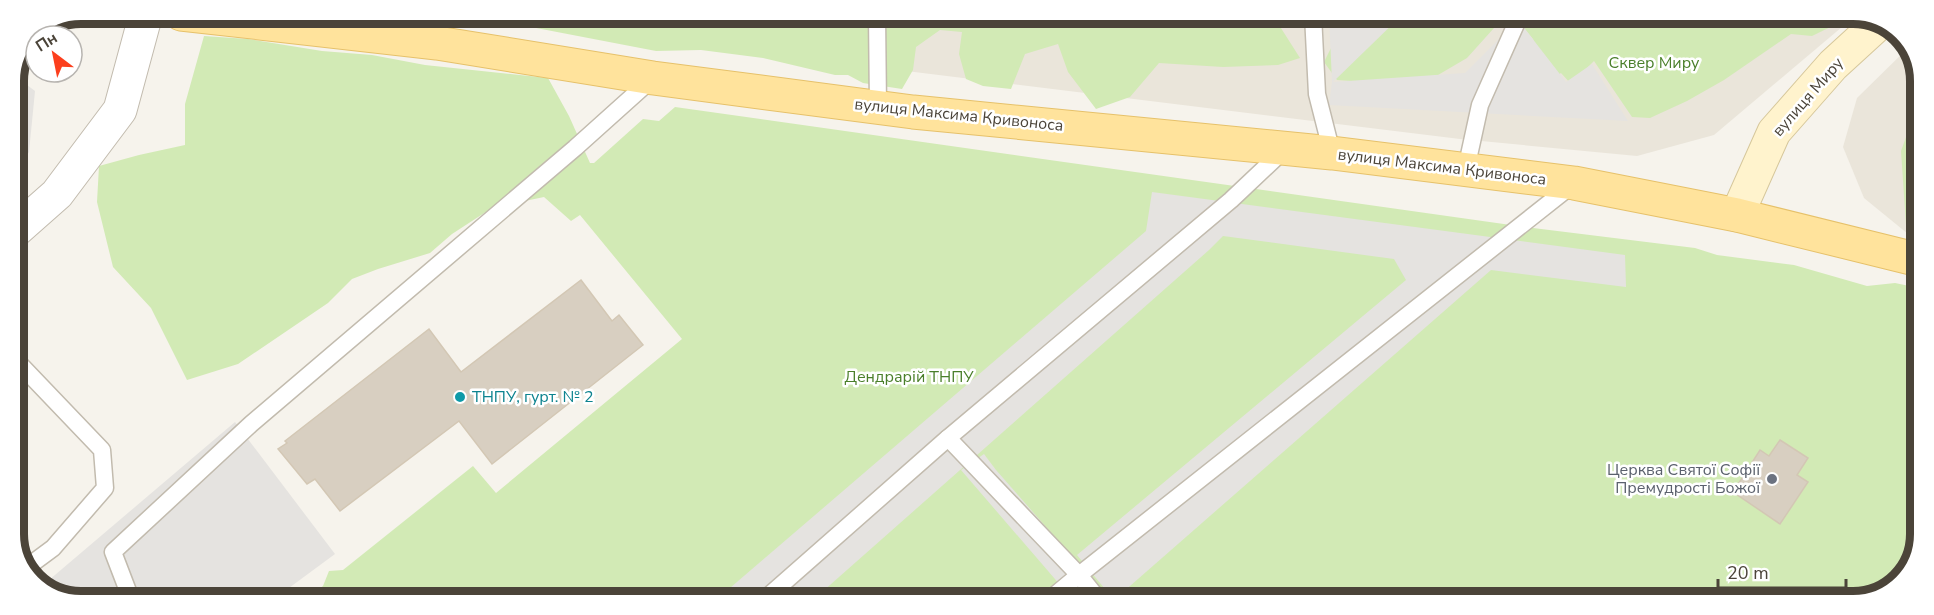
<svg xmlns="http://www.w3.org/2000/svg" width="1934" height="615" viewBox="0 0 1934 615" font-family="'Nunito Sans',sans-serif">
	<rect width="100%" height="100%" fill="#f6f3ec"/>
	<g fill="#eae5da">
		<polygon points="443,14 1855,16 1714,135 1637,156 1460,139"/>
		<polygon points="1909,47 1920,76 1920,239 1913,238 1864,198 1843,147 1857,98"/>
	</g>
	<g fill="#d2eab5">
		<polygon points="451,14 1285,15 1279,25 1300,58 1278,65 1223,67 1159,63 1130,97 1096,109 1068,72 1058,44 1025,54 1011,89 983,86 966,79 959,54 962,32 940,30 916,47 913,70 902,89 863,83 848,75 835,75 763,58 701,50 656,51 531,27 476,20"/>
		<polygon points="1401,15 1853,16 1812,36 1791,34 1724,80 1687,101 1650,118 1632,117 1594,61 1571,84 1561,73 1549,80 1533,39 1515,17 1494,28 1467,58 1438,75 1381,83 1337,80 1324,62 1335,40"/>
		<polygon points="204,36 248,39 322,51 372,55 425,65 548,78 569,116 590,163 594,163 643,119 659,121 675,107 1525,227 1695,248 1717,255 1794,265 1867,286 1895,283 1919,288 1918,552 1894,587 1854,601 306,599 323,586 329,571 343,570 473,466 496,493 682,339 580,215 571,221 544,197 492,208 452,234 430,253 378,269 352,279 328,303 238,364 187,380 151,308 113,267 97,202 99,166 139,155 185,145 185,104"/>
		<polygon points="1920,108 1920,234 1906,225 1901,151 1914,115"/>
	</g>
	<g fill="#e5e3e0">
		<polygon points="1329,15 1402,15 1333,82 1465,73 1518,20 1566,82 1592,64 1628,121 1329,105 1332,82"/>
		<polygon points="15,76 35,91 29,152 14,175 14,80"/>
		<polygon points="1152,192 1625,255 1626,287 1491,270 1114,600 1077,555 1406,280 1394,259 1223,236 1209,250 813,600 716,600 1146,231"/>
		<polygon points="235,422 335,554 274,599 63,599 42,586"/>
		<polygon points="984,454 996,470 1111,601 1073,600 961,470"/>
	</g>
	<g fill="#d8cfc1" stroke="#d3c7b4" stroke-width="1.5">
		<polygon points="581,280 612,321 619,315 643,345 492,464 459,421 340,511 315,479 307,484 278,449 287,443 285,441 429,329 461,372"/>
		<polygon points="1780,440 1808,458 1797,475 1808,482 1780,524 1733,492 1760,450 1769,456"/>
	</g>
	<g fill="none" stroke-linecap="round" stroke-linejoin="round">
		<defs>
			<g id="service">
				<polyline points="877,15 878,107"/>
				<polyline points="1313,15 1317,94 1332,153"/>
				<polyline points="437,43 437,14"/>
				<polyline points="1466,169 1480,105 1520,15"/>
				<polyline points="14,358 102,450 105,488 53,548 26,568"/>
				<polyline points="948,438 1079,575 1099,600"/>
				<polyline points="131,599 113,552 251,424 575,148 653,78"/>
				<polyline points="764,600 948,438 1231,200 1285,149"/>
				<polyline points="1049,600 1079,575 1572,185"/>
			</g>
			<polyline id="minor" points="14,232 57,194 120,110 146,14"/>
			<polyline id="secondary" points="1737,215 1774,132 1833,65 1880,22"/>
			<polyline id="primary" points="181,14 437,43 653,78 913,112 1332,153 1574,183 1737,215 1919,260"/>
		</defs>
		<use href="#service" stroke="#c2bbae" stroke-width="19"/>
		<use href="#minor" stroke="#c2bbae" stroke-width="35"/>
		<use href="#secondary" stroke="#d6c79b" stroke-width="35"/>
		<use href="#primary" stroke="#e6c16a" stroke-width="35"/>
		<use href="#service" stroke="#fff" stroke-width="16"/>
		<use href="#minor" stroke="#fff" stroke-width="33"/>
		<use href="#secondary" stroke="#fff3cd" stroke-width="33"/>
		<use href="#primary" stroke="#ffe39c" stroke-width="33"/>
	</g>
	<circle fill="#0f9aa8" stroke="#fff" stroke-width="2" cx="460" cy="397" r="6"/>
	<circle fill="#6b7280" stroke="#fff" stroke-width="2" cx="1772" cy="479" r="6"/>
	<g text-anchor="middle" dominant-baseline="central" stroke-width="5" stroke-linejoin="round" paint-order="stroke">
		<g font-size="16" fill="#4a7f2a" stroke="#fff">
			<text x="1654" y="63">Сквер Миру</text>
			<text x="909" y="377">Дендрарій ТНПУ</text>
		</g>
		<g font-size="16" fill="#4b4439" stroke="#fff">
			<text transform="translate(1808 97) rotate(-49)">вулиця Миру</text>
			<text transform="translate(959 115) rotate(6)">вулиця Максима Кривоноса</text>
			<text transform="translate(1442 167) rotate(7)">вулиця Максима Кривоноса</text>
		</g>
		<g font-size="16" fill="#0d838f" stroke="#fff" text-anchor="start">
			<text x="472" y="397">ТНПУ, гурт. № 2</text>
		</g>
		<g font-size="16" fill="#5b616d" stroke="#fff" text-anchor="end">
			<text x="1760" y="470">Церква Святої Софії<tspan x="1760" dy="18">Премудрості Божої</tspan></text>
		</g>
	</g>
	<path d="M0 0H1934V615H0ZM81 24H1853A57 57 0 0 1 1910 81V534A57 57 0 0 1 1853 591H81A57 57 0 0 1 24 534V81A57 57 0 0 1 81 24Z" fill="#fff" fill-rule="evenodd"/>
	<path fill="none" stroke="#4b4439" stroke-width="8" d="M81 24H1853A57 57 0 0 1 1910 81V534A57 57 0 0 1 1853 591H81A57 57 0 0 1 24 534V81A57 57 0 0 1 81 24Z"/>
	<g transform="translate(54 54) rotate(328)"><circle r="28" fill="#ffffff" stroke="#b7b4b0" stroke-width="1.5"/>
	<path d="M0-4.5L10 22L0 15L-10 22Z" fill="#fc3f1d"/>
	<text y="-9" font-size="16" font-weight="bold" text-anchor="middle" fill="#4b4439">Пн</text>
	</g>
	<path d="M1718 579v9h128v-9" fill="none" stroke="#4b4439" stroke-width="3"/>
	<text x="1727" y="579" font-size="18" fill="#4b4439" stroke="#ffffff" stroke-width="4.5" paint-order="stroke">20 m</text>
</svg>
